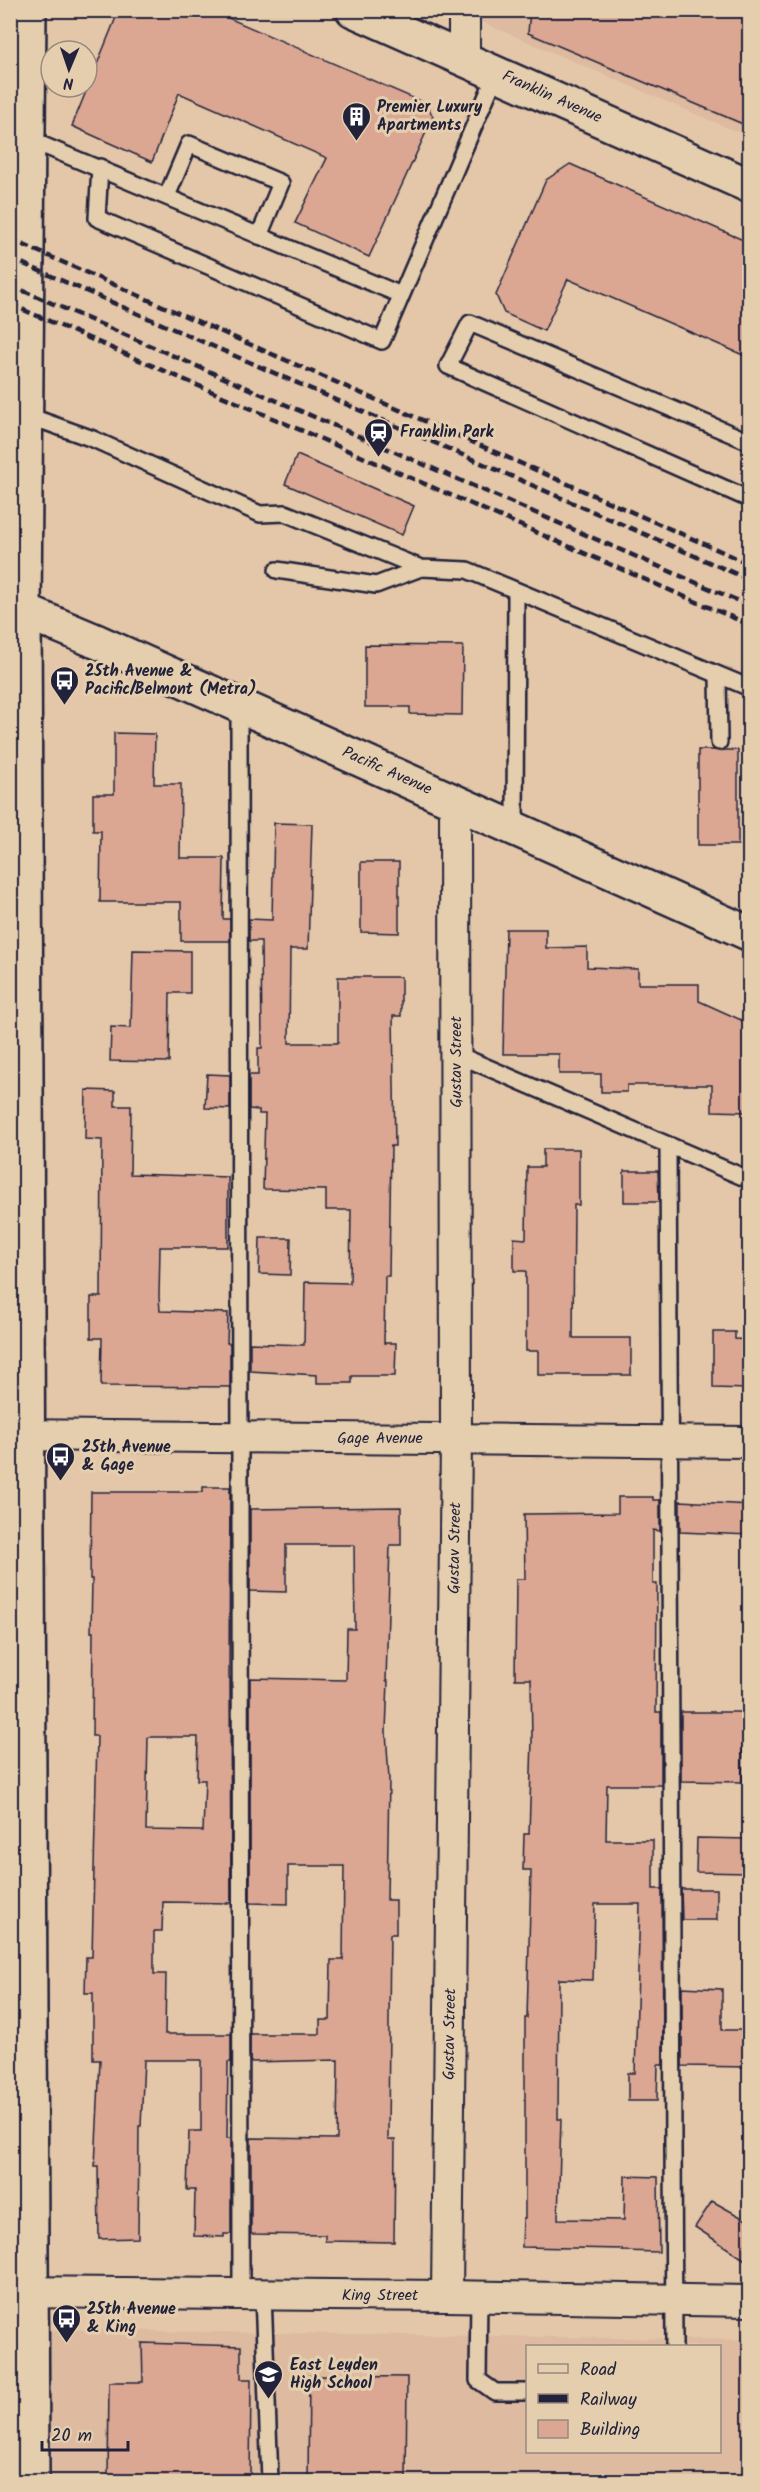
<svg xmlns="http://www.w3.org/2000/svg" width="760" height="2492" viewBox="0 0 760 2492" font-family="Kalam,sans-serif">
	<rect width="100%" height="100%" fill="#e4c7a9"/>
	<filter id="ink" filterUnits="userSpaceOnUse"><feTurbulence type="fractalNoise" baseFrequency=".0167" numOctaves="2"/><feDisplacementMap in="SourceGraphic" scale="12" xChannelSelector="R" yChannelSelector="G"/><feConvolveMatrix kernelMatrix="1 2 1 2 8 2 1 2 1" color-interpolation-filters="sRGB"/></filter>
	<g filter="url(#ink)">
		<g fill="#ddbaa0" fill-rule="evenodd">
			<polygon points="456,11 749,11 749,137"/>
			<path d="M11,2329L749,2340V2481L11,2482ZM528,2346H720V2452H528Z"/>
		</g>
		<g fill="#dba793" stroke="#22223b" stroke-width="1.5" fill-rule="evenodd">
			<polygon points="119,10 210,10 427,104 433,117 369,257 295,223 327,158 179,93 152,162 72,126"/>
			<polygon points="530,10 750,10 750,127 528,33"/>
			<polygon points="570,164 750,243 750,358 568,279 544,331 504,313 496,295 546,180"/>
			<polygon points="297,455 414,506 402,535 285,484"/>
			<polygon points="365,645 463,646 462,715 410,714 410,707 365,707"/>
			<polygon points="114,733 155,734 154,784 181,784 180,858 224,858 223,919 230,919 230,941 181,941 181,902 100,902 101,831 93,831 93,794 114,794"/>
			<rect x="698" y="750" width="40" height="95"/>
			<polygon points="274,823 312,824 308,949 290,949 289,1043 338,1043 338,977 401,977 401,1016 393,1016 395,1146 391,1146 389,1276 385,1276 384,1343 396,1343 395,1376 352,1376 352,1383 317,1383 317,1375 250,1371 250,1343 304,1345 305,1282 350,1283 351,1210 326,1210 326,1190 263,1189 265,1114 259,1114 259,1110 249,1109 249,1075 258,1075 258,1048 262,1048 261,941 249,941 249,919 272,920"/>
			<polygon points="361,862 399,862 399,933 361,932"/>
			<polygon points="506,929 546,929 546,948 587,947 587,967 638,969 638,984 699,984 699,1001 750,1024 750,1112 712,1111 712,1085 627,1085 627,1092 601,1092 601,1074 559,1074 559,1054 503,1054"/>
			<polygon points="133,950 190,951 190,993 170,993 169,1062 110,1061 111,1027 131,1028"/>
			<polygon points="207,1074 230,1075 230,1109 205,1108"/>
			<polygon points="86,1090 115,1091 115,1106 131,1106 130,1174 228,1177 228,1247 160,1247 159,1297 160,1311 228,1313 227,1343 230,1343 230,1387 101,1386 102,1338 91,1338 91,1297 101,1297 102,1140 85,1139"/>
			<polygon points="543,1149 579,1149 579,1205 574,1205 573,1338 631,1338 631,1375 538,1375 538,1351 526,1351 526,1271 514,1271 514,1238 526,1239 527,1167 543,1167"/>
			<polygon points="624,1171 658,1171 659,1202 624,1202"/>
			<polygon points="260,1238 291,1238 290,1275 259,1274"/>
			<polygon points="713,1332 735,1332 735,1339 750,1340 750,1389 713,1388"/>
			<path d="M203,1487H230L229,1678H230L231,1903L163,1902L162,1931H154V1974H166L165,2034H231V2062H228L227,2138H231V2234H224V2237L194,2236L195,2190H187L189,2131H201V2060H144L141,2126H139L138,2238L99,2239L98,2166H95L100,2060H93V1993H85L86,1957H92L97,1736H92L93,1632H91L92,1579H90L91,1492H203ZM148,1737H198L197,1780H205L203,1831L146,1830Z"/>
			<polygon points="618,1497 653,1497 653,1500 660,1500 660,1531 653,1530 653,1584 657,1584 656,1712 661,1712 661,1785 607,1785 606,1840 653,1840 653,1889 662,1889 663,2065 658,2065 657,2101 628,2101 628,2073 635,2073 640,1904 595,1904 593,1980 559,1979 558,2119 561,2119 558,2219 624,2220 625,2176 658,2177 659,2252 622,2251 622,2249 522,2247 523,2218 525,2218 525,2018 527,2018 531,1870 523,1870 524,1834 529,1834 532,1740 531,1679 515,1679 516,1579 525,1579 524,1514 618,1513"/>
			<polygon points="680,1501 750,1505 750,1535 680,1532"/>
			<polygon points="401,1507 401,1545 390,1545 386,1681 388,1681 386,1731 389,1779 387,1900 396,1900 396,1934 390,1934 389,2021 388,2140 395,2140 394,2242 325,2241 325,2235 251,2234 251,2138 337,2139 338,2060 250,2062 250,2034 320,2034 320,2020 330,2020 331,1960 343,1960 344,1866 288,1866 288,1904 250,1903 250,1678 346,1680 347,1629 355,1629 354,1545 286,1545 286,1592 250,1591 250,1509"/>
			<polygon points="681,1712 750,1712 750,1736 743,1736 742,1782 681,1781"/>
			<polygon points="697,1838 750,1839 750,1873 696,1872"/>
			<polygon points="681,1889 717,1889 717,1920 682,1920"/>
			<polygon points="682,1987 722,1989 722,2030 750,2030 750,2067 682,2066"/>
			<polygon points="712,2201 750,2222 750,2263 695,2227"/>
			<polygon points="142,2343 241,2346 241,2379 251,2379 250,2481 108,2481 109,2382 143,2382"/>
			<polygon points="309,2376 407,2377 406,2481 308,2481"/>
		</g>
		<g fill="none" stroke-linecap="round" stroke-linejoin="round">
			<defs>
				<g id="lane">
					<polyline points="28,139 401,295"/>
					<polyline points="100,167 97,218 382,341 497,72"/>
					<polyline points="167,196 189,144 281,183 259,236"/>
					<polyline points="26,415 93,439 260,514 285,513 421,568 467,570 750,688"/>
					<polyline points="750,442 470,323 448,366 742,496 750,498"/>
					<polyline points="277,570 376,585 421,568"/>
					<polyline points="718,675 719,742"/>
					<polyline points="239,705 241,2295"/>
					<polyline points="515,828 516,591"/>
					<polyline points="456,1054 750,1180"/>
					<polyline points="668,1145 674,2346"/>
					<polyline points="263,2295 270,2480"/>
					<polyline points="479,2296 478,2380 495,2392 528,2392"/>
				</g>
				<g id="street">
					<polyline points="464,58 464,10"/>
					<polyline points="10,1435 750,1442"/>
					<polyline points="10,2292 447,2296 750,2301"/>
					<polyline points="447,2296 456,1439 455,801"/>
				</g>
				<g id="secondary">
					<polyline points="29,10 24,609 32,2482"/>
					<polyline points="353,10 750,186"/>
					<polyline points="10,605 98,642 750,934"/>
				</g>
			</defs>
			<use href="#lane" stroke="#22223b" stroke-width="20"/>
			<use href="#street" stroke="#22223b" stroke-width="34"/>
			<use href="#secondary" stroke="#22223b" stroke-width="38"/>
			<use href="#lane" stroke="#e5ceae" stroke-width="15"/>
			<use href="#street" stroke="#e5ceae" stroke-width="30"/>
			<use href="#secondary" stroke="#e5ceae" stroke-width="33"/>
			<g stroke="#22223b" stroke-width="4.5" stroke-dasharray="9 4.5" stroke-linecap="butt">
				<polyline points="10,239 750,564"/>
				<polyline points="10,258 750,580"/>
				<polyline points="10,285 750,606"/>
				<polyline points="10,304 750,625"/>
			</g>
		</g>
	</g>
	<defs>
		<symbol id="building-pin" viewBox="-11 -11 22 30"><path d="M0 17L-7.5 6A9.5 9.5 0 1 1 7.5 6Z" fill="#22223b" stroke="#e5ceae"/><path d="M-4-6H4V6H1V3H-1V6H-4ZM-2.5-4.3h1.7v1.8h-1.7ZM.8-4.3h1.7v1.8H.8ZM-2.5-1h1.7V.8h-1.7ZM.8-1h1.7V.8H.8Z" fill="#fff"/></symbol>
		<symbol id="station-pin" viewBox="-11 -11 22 30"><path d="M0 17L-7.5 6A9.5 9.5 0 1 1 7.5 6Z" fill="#22223b" stroke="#e5ceae"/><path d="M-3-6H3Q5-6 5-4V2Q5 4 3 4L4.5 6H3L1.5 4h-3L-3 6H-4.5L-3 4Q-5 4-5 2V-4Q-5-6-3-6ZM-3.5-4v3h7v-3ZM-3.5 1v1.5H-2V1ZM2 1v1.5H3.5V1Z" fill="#fff"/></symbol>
		<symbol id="bus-pin" viewBox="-11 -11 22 30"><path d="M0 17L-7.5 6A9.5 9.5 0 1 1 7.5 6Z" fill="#22223b" stroke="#e5ceae"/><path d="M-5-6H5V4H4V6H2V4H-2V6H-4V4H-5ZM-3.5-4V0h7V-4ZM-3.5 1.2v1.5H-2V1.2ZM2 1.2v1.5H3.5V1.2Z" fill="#fff"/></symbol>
		<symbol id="school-pin" viewBox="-11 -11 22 30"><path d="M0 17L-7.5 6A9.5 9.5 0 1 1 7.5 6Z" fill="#22223b" stroke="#e5ceae"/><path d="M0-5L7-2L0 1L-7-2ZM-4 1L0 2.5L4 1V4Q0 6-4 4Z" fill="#fff"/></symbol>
	</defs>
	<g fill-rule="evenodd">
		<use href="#building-pin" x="340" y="100" width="33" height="45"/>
		<use href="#station-pin" x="362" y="416" width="33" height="45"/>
		<use href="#bus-pin" x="48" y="664" width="33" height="45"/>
		<use href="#bus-pin" x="44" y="1440" width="33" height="45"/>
		<use href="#bus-pin" x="50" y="2302" width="33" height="45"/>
		<use href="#school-pin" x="252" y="2358" width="33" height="45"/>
	</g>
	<g text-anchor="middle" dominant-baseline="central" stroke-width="6" stroke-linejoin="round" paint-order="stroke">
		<g font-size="16" fill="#22223b" stroke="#e5ceae">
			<text transform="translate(552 97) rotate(24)">Franklin Avenue</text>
			<text transform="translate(387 771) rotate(24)">Pacific Avenue</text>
			<text transform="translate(456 1062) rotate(-90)">Gustav Street</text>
			<text x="380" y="1438">Gage Avenue</text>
			<text transform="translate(455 1548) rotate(-89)">Gustav Street</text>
			<text transform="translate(450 2034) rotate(-89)">Gustav Street</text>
			<text x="380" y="2295">King Street</text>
		</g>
		<g font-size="16" font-weight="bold" fill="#22223b" stroke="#e5ceae" text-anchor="start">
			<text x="377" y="107">Premier Luxury<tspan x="377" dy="18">Apartments</tspan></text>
			<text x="400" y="432">Franklin Park</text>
			<text x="85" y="671">25th Avenue &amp;<tspan x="85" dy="18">Pacific/Belmont (Metra)</tspan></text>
			<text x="82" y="1447">25th Avenue<tspan x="82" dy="18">&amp; Gage</tspan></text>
			<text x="87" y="2309">25th Avenue<tspan x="87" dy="18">&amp; King</tspan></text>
			<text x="290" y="2365">East Leyden<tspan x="290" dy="18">High School</tspan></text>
		</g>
	</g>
	<rect width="760" height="2492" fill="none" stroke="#e5ceae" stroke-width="36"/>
	<rect x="18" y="18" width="724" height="2456" fill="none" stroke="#22223b" stroke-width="2" filter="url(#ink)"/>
	<rect x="526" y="2345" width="195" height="108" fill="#e5ceae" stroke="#978980" stroke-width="1.5"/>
	<rect x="538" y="2364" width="30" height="9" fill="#e5ceae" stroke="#978980" stroke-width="1.5"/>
	<text x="580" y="2375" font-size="18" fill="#22223b">Road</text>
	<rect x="538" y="2394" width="30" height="9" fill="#22223b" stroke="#978980" stroke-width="1.5"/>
	<text x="580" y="2405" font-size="18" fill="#22223b">Railway</text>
	<rect x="538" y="2420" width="30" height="18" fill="#dba793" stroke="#978980" stroke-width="1.5"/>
	<text x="580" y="2435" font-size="18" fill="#22223b">Building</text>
	<g transform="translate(69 69) rotate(182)"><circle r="28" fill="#e5ceae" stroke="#978980" stroke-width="1.5"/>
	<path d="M0-4.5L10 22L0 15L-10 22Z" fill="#22223b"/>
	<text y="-9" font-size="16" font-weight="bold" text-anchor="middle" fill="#22223b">N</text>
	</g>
	<path d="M42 2441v9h86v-9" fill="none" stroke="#22223b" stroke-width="3"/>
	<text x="51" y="2441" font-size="18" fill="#22223b" stroke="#e5ceae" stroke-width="4.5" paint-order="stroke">20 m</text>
</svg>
